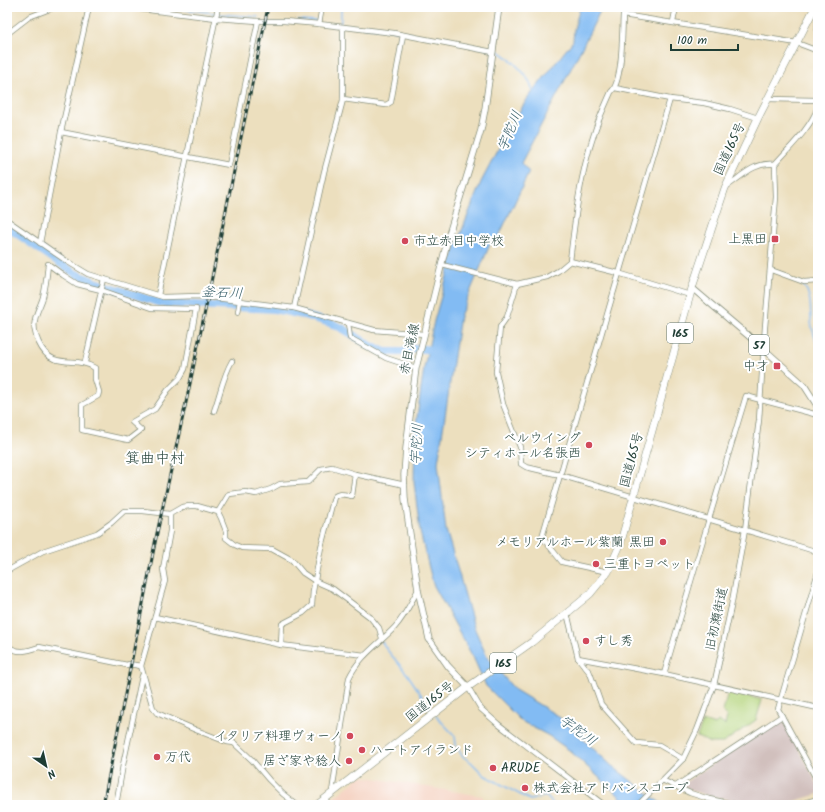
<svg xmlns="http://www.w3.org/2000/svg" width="825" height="812" viewBox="0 0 825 812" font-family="Kalam,'Klee One',sans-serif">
	<rect width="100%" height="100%" fill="#fff"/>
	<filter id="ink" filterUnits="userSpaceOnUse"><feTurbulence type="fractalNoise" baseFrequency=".025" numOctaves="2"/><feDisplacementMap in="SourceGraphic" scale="8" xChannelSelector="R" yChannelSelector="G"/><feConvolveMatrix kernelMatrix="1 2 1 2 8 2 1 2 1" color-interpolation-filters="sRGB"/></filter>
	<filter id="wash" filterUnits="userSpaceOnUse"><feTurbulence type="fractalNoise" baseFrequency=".012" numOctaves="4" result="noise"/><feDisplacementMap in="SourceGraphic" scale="16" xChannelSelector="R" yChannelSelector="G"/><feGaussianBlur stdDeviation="0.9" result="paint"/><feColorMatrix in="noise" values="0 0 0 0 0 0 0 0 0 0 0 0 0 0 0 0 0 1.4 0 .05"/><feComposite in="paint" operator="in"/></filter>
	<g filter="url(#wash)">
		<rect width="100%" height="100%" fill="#ecdfbe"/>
		<polygon fill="#f5d3c2" points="361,776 482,796 483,797 485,805 324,805"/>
		<polygon fill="#d1c0bd" points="783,720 818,785 818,794 784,804 764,804 714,797 693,791 681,785 776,722"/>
		<polygon fill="#b4d47c" stroke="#6a8858" points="728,691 762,700 756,720 723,743 711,743 697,737 703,721 715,725 718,721 725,725 727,717 723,712"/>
		<path fill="#82bbf3" stroke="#507c94" d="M580,7H602C577,60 548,111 521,163L529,172L499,236L491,242L460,316L438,463L446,530L459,574L474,627L487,657L515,690L558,716L612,766L663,805H629L569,750L549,736L521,721L486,686L474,659L433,584L420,532L414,482L415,431L424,368L434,321L455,248L481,182L512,123L528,98L573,41L574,29Z"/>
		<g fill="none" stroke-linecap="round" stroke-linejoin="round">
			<g stroke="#82bbf3" stroke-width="1.5">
				<polyline points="162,7 215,13"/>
				<polyline points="218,14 258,17"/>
				<polyline points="298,20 316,21"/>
				<polyline points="340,25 341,19 341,7"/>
				<polyline points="363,27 390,29 412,34"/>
				<polyline points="459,43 491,49"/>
				<path d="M494,49C506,54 523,70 529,81C531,84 532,89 534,92"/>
				<path d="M801,283C814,295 809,312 812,328C814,334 816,341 818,347"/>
				<polyline points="382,642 388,651 408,675 432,711"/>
				<polyline points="436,716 455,736 456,745 462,756 471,762 484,775 530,800 546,796 554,805"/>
			</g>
			<polyline stroke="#82bbf3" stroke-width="8" points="7,227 76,274 95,282 160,303 274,309 303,315 330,323 342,328 371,346 385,352 401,352 417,348 438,351"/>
		</g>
	</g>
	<g filter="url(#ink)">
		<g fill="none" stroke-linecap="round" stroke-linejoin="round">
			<defs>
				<g id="minor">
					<polyline points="123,7 216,18 258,21 284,21 319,24 394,33 493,52"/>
					<polyline points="818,12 817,51 818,77"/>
					<polyline points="673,22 676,7"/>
					<polyline points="319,24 322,7"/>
					<polyline points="7,34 29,17 55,7"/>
					<polyline points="615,88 670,99 704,103 730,109 758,118"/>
					<polyline points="343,99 386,105 391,102 403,35"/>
					<polyline points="768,99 818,100"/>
					<polyline points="61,132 229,165 258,21"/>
					<path d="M726,187C741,177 755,161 775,164"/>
					<polyline points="7,220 68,262 88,274 163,297 199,296 240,301 238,312"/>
					<polyline points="40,243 61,132 89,7"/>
					<polyline points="570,261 618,273 690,295"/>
					<path d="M48,264L63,275L77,284L101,290L152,308L196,309L185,369L180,378L168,390L155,409L132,422L141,430L128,440L82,430V405L98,396L99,392L95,379V368C81,359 68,364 54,359C41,354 32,332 35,320C36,312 41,305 43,297C46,286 47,275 48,264Z"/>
					<path d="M442,265L517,284L547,277L558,271L570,261C575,218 580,175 594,134C598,120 605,106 611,92C623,81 622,32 623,15L797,43L818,51"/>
					<polyline points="771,270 804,282 818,281"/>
					<polyline points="517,284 507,317 500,327 496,372 503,404 520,447 521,464 526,467 560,475 745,530 818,552"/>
					<polyline points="158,295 218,7"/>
					<polyline points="218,295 239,298 240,301 294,308 374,330 424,334"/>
					<polyline points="294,308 324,172 343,100 343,27"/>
					<polyline points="348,323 350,338 386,358 416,368"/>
					<polyline points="85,362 104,279"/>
					<path d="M214,411C220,395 223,376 232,361"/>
					<polyline points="218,512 229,494 246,492 256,494 271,489 280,484 308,482 321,469 332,467 355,474 405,485"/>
					<polyline points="170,514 170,531 163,569 165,581 141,666 153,708 157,713 196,730 227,742 234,743 252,760 269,780 283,794 297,805"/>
					<polyline points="7,571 43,551 97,533 111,523 124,511 143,511 170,514 182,507 190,506 197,506 218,512 221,518 226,531 226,538 235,545 242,548 272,549 292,560 303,573 315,581 333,589 370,617 379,628 382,638"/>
					<polyline points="608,572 562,562 542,537 670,99"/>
					<polyline points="818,572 778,709 818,782"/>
					<polyline points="567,613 578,658 590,673 601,704 636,743 659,745 683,759"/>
					<polyline points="155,617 281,645 365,655"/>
					<path d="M7,639L8,646C17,654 28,651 39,647L127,665L129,664L141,666"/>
					<path d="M281,645L282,624L303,613L312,605L313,591L321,547L334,497C339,492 346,495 352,496L355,474"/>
					<polyline points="578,658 664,674 818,708"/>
					<polyline points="664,674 709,519 746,396 818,415"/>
					<polyline points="468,687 481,709 498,724 604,805"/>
					<polyline points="662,780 690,793 709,799 738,805"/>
					<polyline points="676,786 782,716"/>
					<path d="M332,792L349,678C359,656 379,644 395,627C405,616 411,602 418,590"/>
					<polyline points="116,805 123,765 142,676"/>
					<path d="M638,805L683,759L697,730L714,685L731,607L745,530L759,420L765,327L776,197L775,164C790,147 810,129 818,107"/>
					<polyline points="797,805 818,799"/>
				</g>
				<g id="major">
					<polyline points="692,288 764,349 804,385 818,407"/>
					<polyline points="468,687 448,666 429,639 418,590 405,499 404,475 406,448 416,368 449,234 481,130 485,109 499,7"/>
				</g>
				<polyline id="highway" points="317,805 468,687 532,642 567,613 590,594 608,572 620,545 692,288 725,188 758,118 815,7"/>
			</defs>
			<use href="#minor" stroke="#868e79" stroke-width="6"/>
			<use href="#major" stroke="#868e79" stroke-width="7"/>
			<use href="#highway" stroke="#868e79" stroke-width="8"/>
			<use href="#minor" stroke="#fff" stroke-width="4.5"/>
			<use href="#major" stroke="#fff" stroke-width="5.5"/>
			<use href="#highway" stroke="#fff" stroke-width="7"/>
			<defs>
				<polyline id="rail" points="103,805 157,533 187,398 268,7"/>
			</defs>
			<use href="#rail" stroke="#1f3d34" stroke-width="3"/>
			<use href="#rail" stroke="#fff" stroke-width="1.5" stroke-dasharray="4.5" stroke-linecap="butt"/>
		</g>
	</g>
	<g fill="#d1495b" stroke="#fff" stroke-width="1.5">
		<rect x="771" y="235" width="8" height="8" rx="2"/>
		<circle cx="405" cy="241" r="4"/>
		<rect x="773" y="362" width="8" height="8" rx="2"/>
		<circle cx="589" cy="445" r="4"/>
		<circle cx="663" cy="542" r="4"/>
		<circle cx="596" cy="564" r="4"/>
		<circle cx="586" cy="641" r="4"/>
		<circle cx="350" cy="736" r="4"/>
		<circle cx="362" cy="750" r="4"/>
		<circle cx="157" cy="757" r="4"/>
		<circle cx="349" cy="761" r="4"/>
		<circle cx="493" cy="768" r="4"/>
		<circle cx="525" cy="788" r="4"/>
	</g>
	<g text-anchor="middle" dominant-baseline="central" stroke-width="4" stroke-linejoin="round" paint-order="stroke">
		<g fill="#fff" stroke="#627771" stroke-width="1">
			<rect x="667" y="323" width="26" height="20" rx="3"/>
			<rect x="749" y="335" width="20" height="20" rx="3"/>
			<rect x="490" y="653" width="26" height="20" rx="3"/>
		</g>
		<g font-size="12" font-weight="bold" fill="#1f3d34">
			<text x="680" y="333">165</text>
			<text x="759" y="345">57</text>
			<text x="503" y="663">165</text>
		</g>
		<g font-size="13" fill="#1f3d34" stroke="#fff">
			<text transform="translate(730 149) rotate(-65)">国道165号</text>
			<text transform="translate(410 349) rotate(-78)">赤目滝線</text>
			<text transform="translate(632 460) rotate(-75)">国道165号</text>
			<text transform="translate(717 619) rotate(-78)">旧初瀬街道</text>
			<text transform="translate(430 702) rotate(-38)">国道165号</text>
		</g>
		<g font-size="13" fill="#1f3d34" stroke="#fff" text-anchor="start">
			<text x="767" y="239" text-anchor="end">上黒田</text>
			<text x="413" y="241">市立赤目中学校</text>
			<text x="769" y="366" text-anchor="end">中才</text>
			<text x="581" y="438" text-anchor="end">ベルウイング<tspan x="581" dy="15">シティホール名張西</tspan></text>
			<text x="655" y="542" text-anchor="end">メモリアルホール紫蘭 黒田</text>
			<text x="604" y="564">三重トヨペット</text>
			<text x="594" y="641">すし秀</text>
			<text x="342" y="736" text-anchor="end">イタリア料理ヴォーノ</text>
			<text x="370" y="750">ハートアイランド</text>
			<text x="165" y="757">万代</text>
			<text x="341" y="761" text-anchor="end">居ざ家や稔人</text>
			<text x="501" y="768">ARUDE</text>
			<text x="533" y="788">株式会社アドバンスコープ</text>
		</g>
		<g font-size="14" font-style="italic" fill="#3d636d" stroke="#fff">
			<text transform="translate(510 131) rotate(-67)">宇陀川</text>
			<text transform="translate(222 293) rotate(3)">釜石川</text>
			<text transform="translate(417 444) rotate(-87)">宇陀川</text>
			<text transform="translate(578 731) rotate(36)">宇陀川</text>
		</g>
		<g font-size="15" fill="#1f3d34" stroke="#fff">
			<text x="155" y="459">箕曲中村</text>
		</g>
	</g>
	<rect width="825" height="812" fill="none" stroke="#fff" stroke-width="24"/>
	<g transform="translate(46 766) rotate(146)" stroke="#ffffff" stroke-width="3" paint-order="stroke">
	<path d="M0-3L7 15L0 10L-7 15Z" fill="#1f3d34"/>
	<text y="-6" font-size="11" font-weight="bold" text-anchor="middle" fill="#1f3d34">N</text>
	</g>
	<path d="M671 44v6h67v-6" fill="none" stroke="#1f3d34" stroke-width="2"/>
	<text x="677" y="44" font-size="12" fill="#1f3d34" stroke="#ffffff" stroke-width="3" paint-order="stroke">100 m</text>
</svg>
